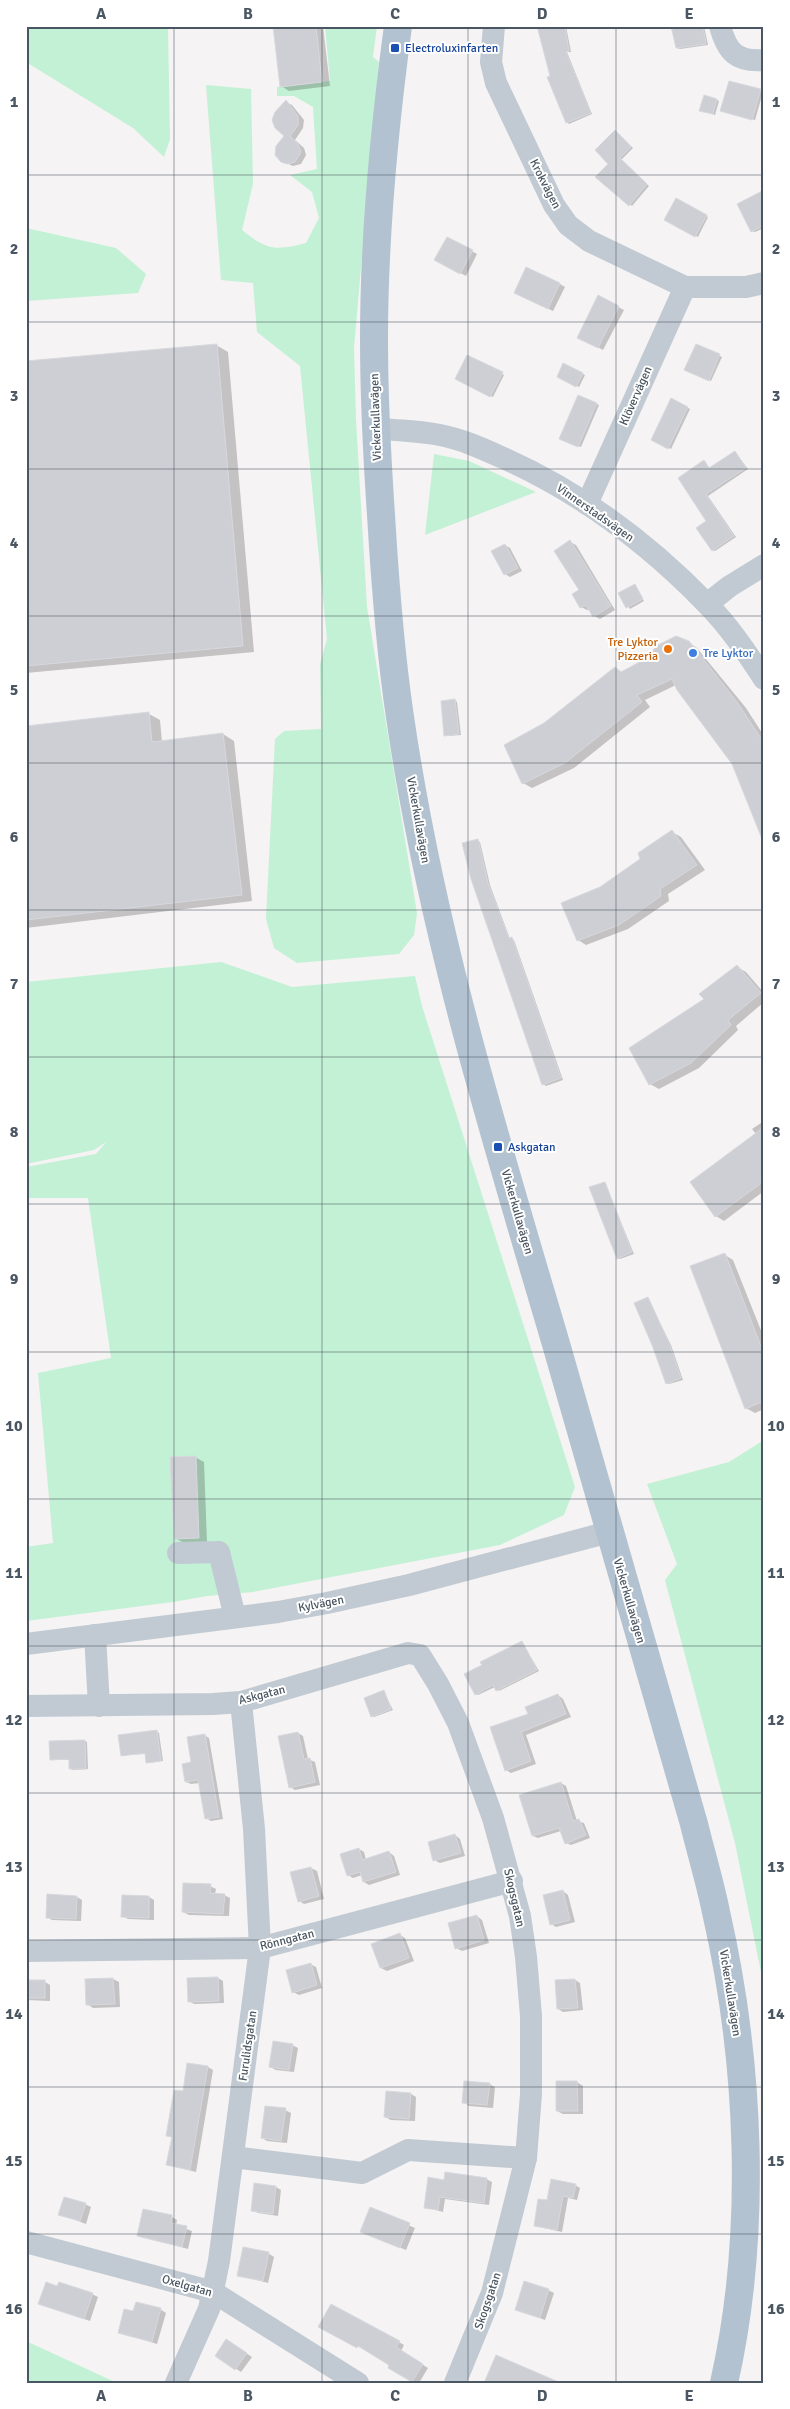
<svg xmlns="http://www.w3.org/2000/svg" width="790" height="2409" viewBox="0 0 790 2409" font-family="Signika,sans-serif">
	<rect width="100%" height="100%" fill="#f5f3f3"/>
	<g fill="#c3f1d5">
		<polygon points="26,26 168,26 170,139 164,157 133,128 26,62"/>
		<path d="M325,26H377L373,57L379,62L354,348L356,420L367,607L417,913L414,935L399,954L297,963L274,948L266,919L275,739L284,731L321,729L320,664L327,639L300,366L257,332L253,283L221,280L206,85L251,89L253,184L242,230C266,250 276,251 306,243L319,218L312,192L290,175L317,169L313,107L294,96H277V87L330,81Z"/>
		<polygon points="26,228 116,248 146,274 138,293 26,301"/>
		<polygon points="434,454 469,461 536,492 425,535"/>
		<polygon points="221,962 292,987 415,976 422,1006 575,1487 564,1515 500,1545 253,1592 207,1596 173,1602 26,1621 26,1547 53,1543 38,1373 111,1358 88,1198 26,1198 26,1167 96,1154 106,1142 94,1150 26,1164 26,982"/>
		<polygon points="764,1440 764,1987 735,1843 665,1580 677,1564 647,1484 729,1462"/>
		<polygon points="26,2341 117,2383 26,2383"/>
	</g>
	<g fill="#0003">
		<polygon points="274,26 323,26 330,86 289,91 281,86"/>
		<polygon points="538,26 566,26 571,52 567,52 592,114 569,124 567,122"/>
		<polygon points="672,26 704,26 708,45 680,49 677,48"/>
		<polygon points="760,91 763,92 755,120 724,112"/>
		<polygon points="717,100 719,101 715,115 703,111"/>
		<polygon points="286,102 292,105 304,120 303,128 295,140 304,148 306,155 301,164 293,166 281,161 285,136"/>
		<polygon points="618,133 633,148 621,160 649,186 632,206 597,177 610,164"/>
		<polygon points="764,192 764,228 755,232 752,231"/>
		<polygon points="677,200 708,217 698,237 666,220"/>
		<polygon points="448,238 477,254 466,276 436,260"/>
		<polygon points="560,284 565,287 553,311 521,296"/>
		<polygon points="599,297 624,310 603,350 584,340"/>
		<polygon points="216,345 228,352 254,652 26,673 26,363"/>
		<polygon points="696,345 722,357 711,381 688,371"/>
		<polygon points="468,356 504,375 493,397 456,379"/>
		<polygon points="564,365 585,375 579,387 558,377"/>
		<polygon points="579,396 599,405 581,447 563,440"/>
		<polygon points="671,400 690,409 671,449 652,440"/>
		<polygon points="735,452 748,469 708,496 736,537 715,551 713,550 708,521 679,478 704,462 710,468"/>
		<polygon points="570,542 576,545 615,610 600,619 594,616 590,609 587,610 581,607 581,591"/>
		<polygon points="505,545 510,548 522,571 510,577 505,574"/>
		<polygon points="635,586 644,601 630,609 620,594"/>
		<polygon points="688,642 697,648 746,708 764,736 764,841 733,764 676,685 645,700 650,707 574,768 532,788 523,783 545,724 615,669 623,673"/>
		<polygon points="455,700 457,702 461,735 448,736 446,735"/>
		<polygon points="149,714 160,720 162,742 223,734 234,741 252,901 26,928 26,728"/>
		<polygon points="672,832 681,837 705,870 668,894 669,901 628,929 586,945 578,940 600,888 641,860"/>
		<polygon points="478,841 480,842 490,885 510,939 514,940 563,1080 546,1086 543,1084 472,878"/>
		<polygon points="737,967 746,972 764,993 764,1002 736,1026 738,1030 699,1068 659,1089 650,1084 706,1000"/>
		<polygon points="764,1121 764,1191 724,1221 716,1216 756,1134 752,1129"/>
		<polygon points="605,1183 634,1254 620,1259 618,1258"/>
		<polygon points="725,1255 733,1260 764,1338 764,1409 755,1413 746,1408"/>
		<polygon points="648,1299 671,1345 683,1380 669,1384 667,1383"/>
		<polygon points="195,1457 204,1462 207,1542 184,1543 175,1538"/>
		<polygon points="522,1642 539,1671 499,1691 495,1687 478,1695 476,1694"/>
		<polygon points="384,1692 393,1710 374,1717 372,1716"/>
		<polygon points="558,1695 563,1699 571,1717 526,1735 536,1764 511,1773 506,1770 491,1728 530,1715"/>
		<polygon points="157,1732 159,1733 163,1761 149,1763 147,1762 146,1754 122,1755"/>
		<polygon points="298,1733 303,1736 308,1759 315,1762 320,1785 295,1790 290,1787"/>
		<polygon points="204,1735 209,1738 223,1819 211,1821 206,1818 200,1783 191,1784 186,1782"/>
		<polygon points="85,1741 87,1742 88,1769 73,1770 71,1769 70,1760 51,1759"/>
		<polygon points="561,1783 566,1786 577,1821 584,1823 590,1838 571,1845 566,1843 561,1831 538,1838 533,1836"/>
		<polygon points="455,1835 460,1839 465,1856 440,1863 434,1860"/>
		<polygon points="359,1849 364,1852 366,1860 389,1852 394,1856 400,1875 369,1885 364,1882 362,1875 353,1878 348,1875"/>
		<polygon points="311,1868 317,1871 324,1899 304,1904 299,1901"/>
		<polygon points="210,1886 216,1889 215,1894 224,1895 230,1898 229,1916 189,1915 183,1912"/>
		<polygon points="563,1891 568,1895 575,1922 556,1927 551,1924"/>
		<polygon points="48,1896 77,1897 82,1900 81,1921 52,1920 47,1917"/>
		<polygon points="149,1897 154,1900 154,1920 128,1919 122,1916"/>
		<polygon points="477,1916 482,1920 489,1943 462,1951 456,1948"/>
		<polygon points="400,1935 405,1938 414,1961 387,1971 381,1968 373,1945"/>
		<polygon points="310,1964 316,1967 322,1988 299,1995 293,1992"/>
		<polygon points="218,1978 223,1981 224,2003 194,2004 189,2001"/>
		<polygon points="113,1979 119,1982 120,2007 93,2008 87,2004"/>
		<polygon points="575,1980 580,1983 583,2010 563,2012 558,2009"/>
		<polygon points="26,1981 45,1982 50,1985 50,2001 26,2000"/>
		<polygon points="292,2045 298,2048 294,2072 276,2070 270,2067"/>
		<polygon points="188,2064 208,2067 213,2070 196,2172 168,2165 173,2138 168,2135 184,2093"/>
		<polygon points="577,2082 583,2086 583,2114 563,2114 557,2111"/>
		<polygon points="489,2084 495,2087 493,2108 469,2106 464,2102"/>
		<polygon points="411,2094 416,2097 415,2121 391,2120 385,2117"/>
		<polygon points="285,2110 291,2113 287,2143 267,2141 262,2138"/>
		<polygon points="486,2179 492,2182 489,2205 445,2199 443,2212 425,2207 445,2181"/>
		<polygon points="26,2183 29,2185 26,2193"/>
		<polygon points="575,2185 580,2188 577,2200 568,2198 562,2232 535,2226 548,2201"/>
		<polygon points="276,2187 281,2190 278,2216 258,2213 252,2210"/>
		<polygon points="85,2204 91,2207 86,2224 60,2214"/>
		<polygon points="370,2209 415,2228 406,2250 367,2234"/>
		<polygon points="144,2210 172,2217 177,2220 176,2225 192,2231 188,2249 138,2235"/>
		<polygon points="268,2253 274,2257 268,2283 239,2275"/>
		<polygon points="548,2290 554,2293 545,2320 516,2309"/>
		<polygon points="92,2294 98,2297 90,2321 40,2304"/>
		<polygon points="160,2309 166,2313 157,2344 119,2332 134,2313"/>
		<polygon points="399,2342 404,2345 401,2351 428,2368 419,2383 412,2381 370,2352"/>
		<polygon points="232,2344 252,2357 241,2372 217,2356"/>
	</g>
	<g fill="#cdcfd5" stroke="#d7d9de">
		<polygon points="273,26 316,26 322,82 280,87"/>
		<polygon points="537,26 565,26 569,51 566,52 591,113 566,123 547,77 550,76"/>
		<polygon points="671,26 703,26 706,44 676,48"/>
		<polygon points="729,81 761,89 752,120 720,111"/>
		<polygon points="704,95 717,99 713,114 699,111"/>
		<polygon points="286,100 298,116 298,125 290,136 298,144 301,152 295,162 287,164 281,162 275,155 276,146 284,136 275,128 272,120 275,112"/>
		<polygon points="615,130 631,147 620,158 647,184 629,206 595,177 608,164 595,150"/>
		<polygon points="764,190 764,225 751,232 737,204"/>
		<polygon points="676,198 707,215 695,237 664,220"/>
		<polygon points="447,237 473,250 460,274 434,260"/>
		<polygon points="526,267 560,283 548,309 514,293"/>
		<polygon points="598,295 619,306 598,348 577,338"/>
		<polygon points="217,344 243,646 26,666 26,361"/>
		<polygon points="696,344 720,354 709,381 684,370"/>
		<polygon points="467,355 503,372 490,397 455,379"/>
		<polygon points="563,363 583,373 576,387 557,377"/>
		<polygon points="578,395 597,403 578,447 559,439"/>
		<polygon points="671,398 688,407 668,449 651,440"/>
		<polygon points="735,451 746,468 706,494 734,536 712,551 696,528 706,521 678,478 704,460 709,468"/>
		<polygon points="570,540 611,606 593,617 586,605 580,608 572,594 579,590 554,551"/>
		<polygon points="505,544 518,568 504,575 491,551"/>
		<polygon points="635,584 643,599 626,608 618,593"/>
		<polygon points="676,636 689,641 737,702 764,743 764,844 732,764 677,690 672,679 637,695 642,702 565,763 522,784 504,745 544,723 615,667 621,672 649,657 656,646"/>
		<polygon points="455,699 459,734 444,736 441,701"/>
		<polygon points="149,712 152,742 223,733 242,895 26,920 26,726"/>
		<polygon points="672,830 697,865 660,889 661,896 619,925 577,941 561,903 600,887 640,859 638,853"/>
		<polygon points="478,839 488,883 509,938 512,937 561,1078 542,1085 471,879 462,843"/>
		<polygon points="737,965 761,993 728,1020 731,1025 691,1063 649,1085 629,1048 704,999 699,994"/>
		<polygon points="764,1127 764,1181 715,1217 690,1182"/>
		<polygon points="605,1182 632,1252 617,1259 589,1187"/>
		<polygon points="725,1253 764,1354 764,1401 745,1409 690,1266"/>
		<polygon points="648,1297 669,1343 681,1378 666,1384 652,1345 634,1303"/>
		<polygon points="196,1456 199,1538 174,1539 170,1457"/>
		<polygon points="522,1641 537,1670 496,1691 493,1685 475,1695 464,1674 482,1665 480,1662"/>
		<polygon points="384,1690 391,1709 371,1717 364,1698"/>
		<polygon points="558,1694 566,1714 521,1732 531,1761 505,1771 490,1727 528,1714 525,1707"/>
		<polygon points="157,1730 161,1761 146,1763 145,1753 121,1756 118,1735"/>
		<polygon points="298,1732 304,1759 310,1758 315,1782 289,1788 278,1736"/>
		<polygon points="205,1734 219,1817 205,1819 198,1780 185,1782 182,1764 191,1762 187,1737"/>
		<polygon points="85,1740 86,1769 69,1769 69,1759 50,1760 49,1741"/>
		<polygon points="561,1782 573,1821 579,1819 586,1835 565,1844 559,1828 532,1836 519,1795"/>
		<polygon points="455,1834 461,1853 433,1861 428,1842"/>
		<polygon points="359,1848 362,1860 389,1851 396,1872 363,1882 360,1872 347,1876 340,1854"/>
		<polygon points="311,1867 319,1896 298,1902 290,1872"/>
		<polygon points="183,1883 211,1884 210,1893 225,1894 223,1914 182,1912"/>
		<polygon points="563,1890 570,1920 550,1925 543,1895"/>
		<polygon points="47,1894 77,1896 76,1919 46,1918"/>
		<polygon points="122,1895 149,1896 149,1918 121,1917"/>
		<polygon points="477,1915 484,1940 455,1949 448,1923"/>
		<polygon points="400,1933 409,1958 380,1968 371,1944"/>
		<polygon points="311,1963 317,1985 292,1993 286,1970"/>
		<polygon points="218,1977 219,2001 188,2002 187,1978"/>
		<polygon points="113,1978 115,2004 86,2005 85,1979"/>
		<polygon points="575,1979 578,2008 557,2009 555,1980"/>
		<rect x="26" y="1980" width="19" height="18"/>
		<polygon points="273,2041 293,2044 289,2070 269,2067"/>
		<polygon points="187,2063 208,2066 190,2170 166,2165 172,2137 166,2136 174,2090 183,2091"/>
		<polygon points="464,2081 490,2083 487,2105 462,2103"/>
		<polygon points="556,2081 577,2081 578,2111 556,2111"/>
		<polygon points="386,2091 411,2093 409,2119 384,2117"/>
		<polygon points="265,2106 286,2108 281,2141 261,2138"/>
		<polygon points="445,2172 487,2178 484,2203 440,2197 438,2210 424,2208 428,2177 444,2180"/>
		<polygon points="551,2179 576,2184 573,2198 563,2196 557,2230 534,2226 538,2199 547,2200"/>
		<polygon points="254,2183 276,2186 273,2214 251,2211"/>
		<polygon points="64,2197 86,2203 80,2221 58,2215"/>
		<polygon points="370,2207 410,2223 400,2248 360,2232"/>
		<polygon points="143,2209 172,2215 171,2223 187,2226 182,2247 137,2236"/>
		<polygon points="243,2247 269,2252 263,2281 237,2276"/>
		<polygon points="524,2281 549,2289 540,2318 515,2310"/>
		<polygon points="46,2282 57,2286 59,2282 93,2293 84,2319 38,2304"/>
		<polygon points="136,2302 161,2308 152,2342 118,2333 124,2309 133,2311"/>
		<polygon points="331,2304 400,2341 396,2347 423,2364 412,2382 388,2368 389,2365 358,2346 357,2348 318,2327"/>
		<polygon points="226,2339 247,2353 235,2370 215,2356"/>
		<polygon points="496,2355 561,2383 484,2383"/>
	</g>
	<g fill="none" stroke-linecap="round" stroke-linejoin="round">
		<g stroke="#c1cad2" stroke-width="22">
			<polyline points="494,26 491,62 496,83 554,205 568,225 589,241 685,287 746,287 764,283"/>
			<path d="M720,26C727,52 736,62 764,60"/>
			<path d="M376,429C397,430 419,431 440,435C461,439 481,448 501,457C578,491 648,543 707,604C729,626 747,653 764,679"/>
			<polyline points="587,504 685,287"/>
			<polyline points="707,604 730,586 764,565"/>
			<polyline points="178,1553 219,1552 235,1617"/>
			<polyline points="95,1635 99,1706"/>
			<polyline points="26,1644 278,1612 327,1603 409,1585 609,1532"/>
			<polyline points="26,1706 213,1704 241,1702 408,1653 420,1655 438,1684 458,1723 493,1818 520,1916 526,1957 531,2016 531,2094 526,2158 492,2293 455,2383"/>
			<polyline points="26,1951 260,1948 512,1881"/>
			<polyline points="233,2157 362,2173 408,2150 526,2158"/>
			<polyline points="26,2242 213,2292 358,2383"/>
			<polyline points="176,2383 209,2309 219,2261 260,1948 254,1829 241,1702"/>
		</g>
		<path stroke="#b3c2d1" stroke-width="28" d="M398,26C384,130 374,235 374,339C374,398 377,456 381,515C385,582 390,650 400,717C431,931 495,1137 556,1344C603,1504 647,1664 694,1824C701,1853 710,1882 716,1912C750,2061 758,2233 724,2383"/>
	</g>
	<path fill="none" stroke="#4a5661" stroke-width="1" stroke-opacity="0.55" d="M174,26V2383M322,26V2383M468,26V2383M616,26V2383M26,175H764M26,322H764M26,469H764M26,616H764M26,763H764M26,910H764M26,1057H764M26,1204H764M26,1352H764M26,1499H764M26,1646H764M26,1793H764M26,1940H764M26,2087H764M26,2234H764"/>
	<g fill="#1a4fb4" stroke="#fff" stroke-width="2">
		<rect x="390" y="43" width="10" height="10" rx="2.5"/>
		<rect x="493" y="1142" width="10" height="10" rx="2.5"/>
	</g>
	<circle fill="#e8710a" stroke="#fff" stroke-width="2" cx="668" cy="649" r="5"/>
	<circle fill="#3f7fe0" stroke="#fff" stroke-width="2" cx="693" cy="653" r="5"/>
	<g text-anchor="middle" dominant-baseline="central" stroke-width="4" stroke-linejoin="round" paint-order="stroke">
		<g font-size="12" fill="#164399" stroke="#fff" text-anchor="start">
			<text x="405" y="48">Electroluxinfarten</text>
			<text x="508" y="1147">Askgatan</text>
		</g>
		<g font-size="12" fill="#4a5661" stroke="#fff">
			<text transform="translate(545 184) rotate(63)">Krokvägen</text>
			<text transform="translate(636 396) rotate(-66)">Klövervägen</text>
			<text transform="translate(376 417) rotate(-92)">Vickerkullavägen</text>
			<text transform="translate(595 513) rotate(35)">Vinnerstadsvägen</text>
			<text transform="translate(418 820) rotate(80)">Vickerkullavägen</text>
			<text transform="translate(517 1212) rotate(74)">Vickerkullavägen</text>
			<text transform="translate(629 1601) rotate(74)">Vickerkullavägen</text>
			<text transform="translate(321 1604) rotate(-11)">Kylvägen</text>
			<text transform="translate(262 1695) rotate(-14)">Askgatan</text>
			<text transform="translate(514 1898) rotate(77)">Skogsgatan</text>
			<text transform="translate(287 1940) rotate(-14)">Rönngatan</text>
			<text transform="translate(730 1993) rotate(81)">Vickerkullavägen</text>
			<text transform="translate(248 2046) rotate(-82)">Furulidsgatan</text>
			<text transform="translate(187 2286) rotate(16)">Oxelgatan</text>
			<text transform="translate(488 2301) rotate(-71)">Skogsgatan</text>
		</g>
		<g font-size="12" fill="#c56008" stroke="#fff" text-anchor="end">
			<text x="658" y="642">Tre Lyktor<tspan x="658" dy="14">Pizzeria</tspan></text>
		</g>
		<g font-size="12" fill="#366cbe" stroke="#fff" text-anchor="start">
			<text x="703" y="653">Tre Lyktor</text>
		</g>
	</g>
	<rect width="790" height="2409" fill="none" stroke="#ffffff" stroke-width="55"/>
	<rect x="28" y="28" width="734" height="2354" fill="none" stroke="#4a5661" stroke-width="2"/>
	<g font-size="16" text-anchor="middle" font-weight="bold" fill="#4a5661">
		<text x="101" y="19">A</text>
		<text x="248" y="19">B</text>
		<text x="395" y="19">C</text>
		<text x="542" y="19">D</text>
		<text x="689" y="19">E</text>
		<text x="14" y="107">1</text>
		<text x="776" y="107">1</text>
		<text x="14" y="254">2</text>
		<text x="776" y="254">2</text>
		<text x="14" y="401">3</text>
		<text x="776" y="401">3</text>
		<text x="14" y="548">4</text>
		<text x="776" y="548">4</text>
		<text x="14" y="695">5</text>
		<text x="776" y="695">5</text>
		<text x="14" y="842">6</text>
		<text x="776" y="842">6</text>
		<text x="14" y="989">7</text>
		<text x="776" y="989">7</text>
		<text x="14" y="1137">8</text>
		<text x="776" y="1137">8</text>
		<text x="14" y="1284">9</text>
		<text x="776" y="1284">9</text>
		<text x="14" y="1431">10</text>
		<text x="776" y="1431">10</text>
		<text x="14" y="1578">11</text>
		<text x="776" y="1578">11</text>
		<text x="14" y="1725">12</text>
		<text x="776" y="1725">12</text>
		<text x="14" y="1872">13</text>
		<text x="776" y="1872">13</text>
		<text x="14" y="2019">14</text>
		<text x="776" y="2019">14</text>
		<text x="14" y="2166">15</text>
		<text x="776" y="2166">15</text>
		<text x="14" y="2314">16</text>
		<text x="776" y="2314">16</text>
		<text x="101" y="2401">A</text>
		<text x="248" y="2401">B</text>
		<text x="395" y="2401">C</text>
		<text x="542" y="2401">D</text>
		<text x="689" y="2401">E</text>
	</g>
</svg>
